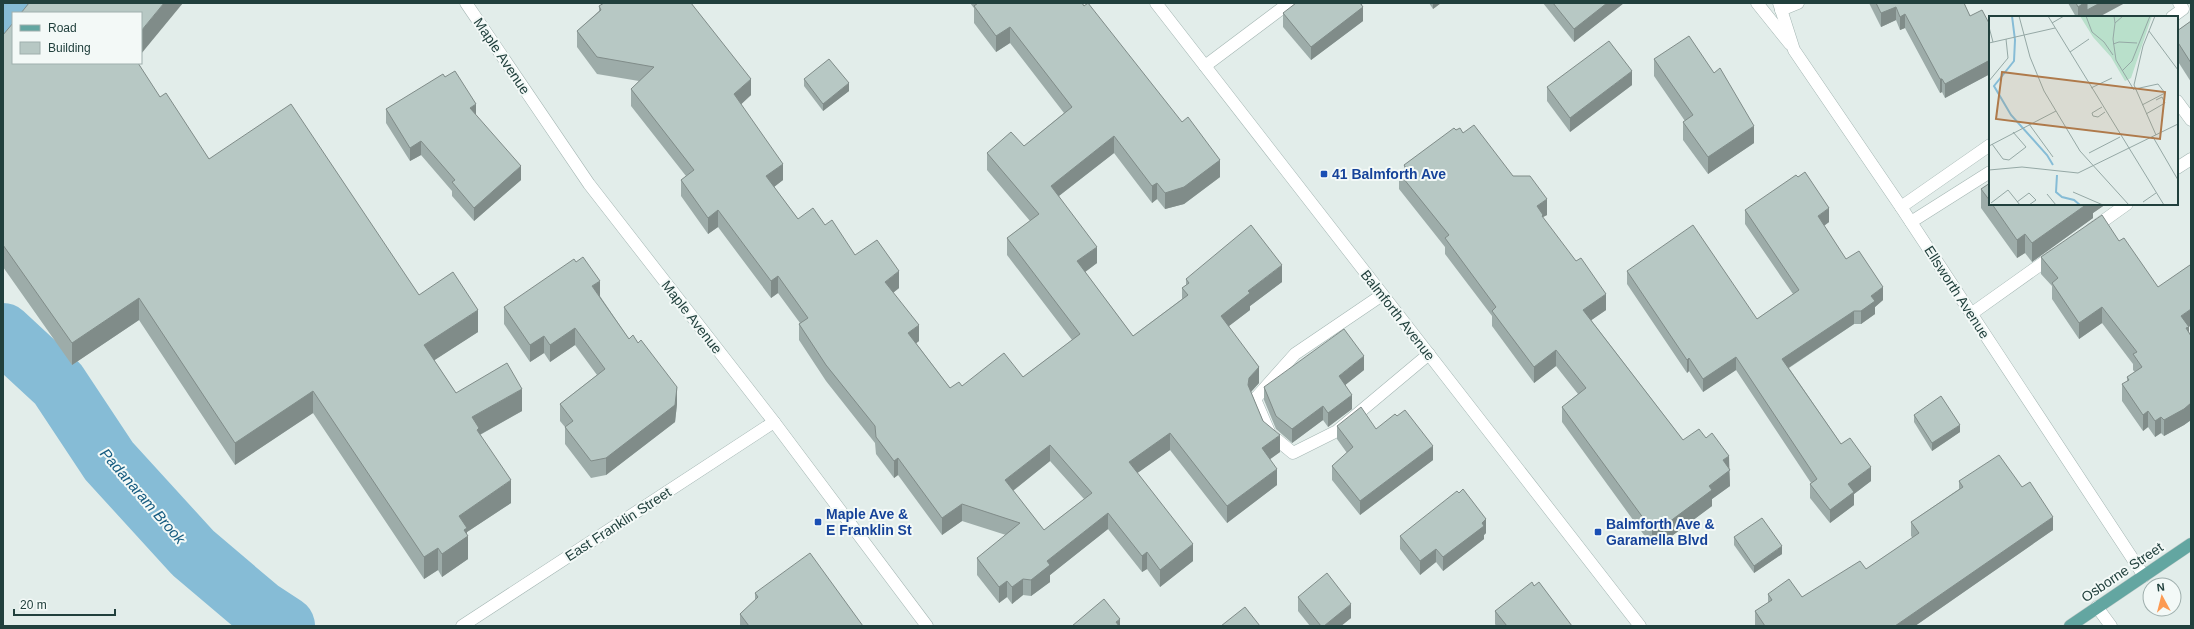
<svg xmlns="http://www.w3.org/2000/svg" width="2194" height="629" viewBox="0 0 2194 629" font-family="Arial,sans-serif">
	<rect width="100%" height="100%" fill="#e2edea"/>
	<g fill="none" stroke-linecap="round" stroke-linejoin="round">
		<g stroke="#86bcd6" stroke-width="60">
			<polyline points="3,22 21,3"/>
			<polyline points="3,333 58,384 109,461 193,553 259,609 285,626"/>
		</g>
		<defs>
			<g id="minor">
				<polyline points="466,3 589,184 774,422 927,626"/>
				<polyline points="1156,3 1640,626"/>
				<polyline points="1757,3 1790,44"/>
				<polyline points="1779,3 1794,50 1901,207 2144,576"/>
				<polyline points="1781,10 1798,3"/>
				<polyline points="2172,17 2183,9 2179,3"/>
				<polyline points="1205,66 1289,3"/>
				<polyline points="2177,101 2191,120"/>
				<polyline points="2177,168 2191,159"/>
				<polyline points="1901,207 1990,145"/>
				<polyline points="1911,222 1990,172"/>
				<polyline points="2092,229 2127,204"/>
				<polyline points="1382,295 1295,354 1255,399 1270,434 1293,453 1337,431 1429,354"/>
				<polyline points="1971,314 2054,255"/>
				<polyline points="2097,607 2111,626"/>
				<polyline points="462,626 774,422"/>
			</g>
			<polyline id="major" points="2070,626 2191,544"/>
		</defs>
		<use href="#minor" stroke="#a4b6b3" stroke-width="13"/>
		<use href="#major" stroke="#c1cac9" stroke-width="13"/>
		<use href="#minor" stroke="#fff" stroke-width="12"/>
		<use href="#major" stroke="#63a6a1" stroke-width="12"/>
	</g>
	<g fill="#9daca9" fill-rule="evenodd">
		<path d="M970,3H1082L1220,177L1184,204L1165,209L1157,199L1152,203L1114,153L1059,196L1097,263L1085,272L1133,336L1182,299V288L1186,285V279L1282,282L1250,306V310L1229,326L1259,383L1251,392L1263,421L1280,452L1270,459L1277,485L1227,523L1170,450L1137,473L1193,561L1160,587L1147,569L1142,572L1108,529L1050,575V582L1031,596L1023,595L1012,604L1007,597L999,603L977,575V558L1006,535L962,521L942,535L898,475L894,478L876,454L875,443L826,381L799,340V324L800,323L778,293L771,298L718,227L708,234L681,196V180L686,176L631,106V89L639,81L597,74L577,47V31L599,11V6L751,95L741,104L783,180L774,187L798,219L825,225L855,255L899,288L893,293L919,341L916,343L950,388L1023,377L1072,340L1007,255V238L1030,221L987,170V153L1024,146L1064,113L1010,43L996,52L974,23V8ZM1050,461L1084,499L1044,530L1013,491Z"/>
		<polygon points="1362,3 1363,21 1311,60 1283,27 1283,13"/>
		<polygon points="1429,3 1441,3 1433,9"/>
		<polygon points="1543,3 1624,3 1574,42"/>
		<polygon points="1869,3 1964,3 1970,16 1990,25 1990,74 1945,98 1942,92 1940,93 1905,28 1900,30 1896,20 1881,27"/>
		<polygon points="2068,3 2125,3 2087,17 2087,15 2084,17 2076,17"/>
		<polygon points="2191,21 2191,82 2177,60 2177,31"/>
		<polygon points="3,35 160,97 209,159 419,295 478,332 434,360 456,393 522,411 480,435 511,503 467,532 468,559 442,577 438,570 424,579 313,413 235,465 139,320 72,365 3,267"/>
		<polygon points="1654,59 1714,73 1754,143 1708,174 1683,140 1683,122 1685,121 1654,76"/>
		<polygon points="445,77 476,115 521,180 474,221 452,196 452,191 421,155 410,161 386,123 386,109"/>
		<polygon points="804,79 849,91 823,111 804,86"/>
		<polygon points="1632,85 1570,132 1547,101 1547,87"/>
		<polygon points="1456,130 1463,133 1513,176 1547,215 1543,217 1543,219 1606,310 1591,320 1683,440 1729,470 1730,486 1712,499 1712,506 1665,541 1663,538 1652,546 1562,422 1562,407 1578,394 1556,366 1534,383 1492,326 1492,316 1445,254 1445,247 1399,189 1399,173 1404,169 1404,165"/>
		<polygon points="1990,183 1990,204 2106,204 2093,213 2093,218 2032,262 2025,253 2017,258 1981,208 1981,189"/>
		<polygon points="1745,210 1829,222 1824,226 1846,259 1883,300 1875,307 1875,314 1861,324 1854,324 1789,368 1841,444 1871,481 1854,494 1854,505 1830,523 1810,498 1810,484 1811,483 1736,370 1703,392 1689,371 1687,373 1627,284 1627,271 1757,319 1793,294 1745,224"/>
		<polygon points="2119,241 2158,287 2189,327 2189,332 2191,336 2191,420 2184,425 2164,436 2161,433 2155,437 2148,427 2143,431 2122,401 2122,384 2127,382 2127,377 2135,372 2133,370 2133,364 2102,323 2079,339 2052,299 2052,286 2041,274 2041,257"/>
		<polygon points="600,296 629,339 677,404 675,422 606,475 591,478 565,444 565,427 560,421 560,404 597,375 575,345 550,362 544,353 530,362 504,324 504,307"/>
		<polygon points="1364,370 1345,385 1352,409 1328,427 1323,420 1292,443 1276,429 1264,400 1264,387"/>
		<polygon points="1914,415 1960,432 1932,451 1914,422"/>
		<polygon points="1337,426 1376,429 1433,460 1360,515 1332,480 1332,466 1347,453 1337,439"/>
		<polygon points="1959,481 2022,487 2053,530 1915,626 1756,626 1755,625 1755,611 1768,603 1768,594 1802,597 1866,569 1913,538 1911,536 1911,522 1959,489"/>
		<polygon points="1486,533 1484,535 1484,539 1443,571 1436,562 1420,575 1400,549 1400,536"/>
		<polygon points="1734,537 1782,554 1754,573 1734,545"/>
		<polygon points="1534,586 1572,626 1496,626 1495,624 1495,611"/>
		<polygon points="755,593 863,626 740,626 740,614 755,600"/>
		<polygon points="1298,597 1351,618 1341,626 1310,626 1298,611"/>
	</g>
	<g fill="#808c89">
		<polygon points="164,3 183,3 141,54 141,31"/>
		<polygon points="1357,3 1362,3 1362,8 1363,7 1363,21 1311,60 1311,47"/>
		<polygon points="1433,3 1441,3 1433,9"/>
		<polygon points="1607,3 1624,3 1574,42 1574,29"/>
		<polygon points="2084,3 2125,3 2099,17 2087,17 2087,15 2084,17 2078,17 2078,7"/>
		<polygon points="1896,7 1896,20 1881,27 1881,13"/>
		<polygon points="1905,14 1905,28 1900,30 1900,17"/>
		<polygon points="1010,27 1010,43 996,52 996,36"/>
		<polygon points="1990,60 1990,74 1945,98 1945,84"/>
		<polygon points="1632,71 1632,85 1570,132 1570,118"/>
		<polygon points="751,79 751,95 734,111 734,94"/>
		<polygon points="1940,79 1942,79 1942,92 1940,93"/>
		<polygon points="849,83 849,91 823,111 823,104"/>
		<polygon points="476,104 476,118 470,108"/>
		<polygon points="1754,126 1754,143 1708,174 1708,157"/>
		<polygon points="1114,136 1114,153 1051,202 1051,186"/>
		<polygon points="421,141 421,155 410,161 410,148"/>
		<polygon points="1220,160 1220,177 1184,204 1165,209 1165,193"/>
		<polygon points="783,164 783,180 766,193 766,176"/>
		<polygon points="521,166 521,180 474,221 474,208"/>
		<polygon points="1157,183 1157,199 1152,203 1152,186"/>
		<polygon points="1547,199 1547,215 1543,217 1543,231 1537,206"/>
		<polygon points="2087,204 2106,204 2093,213 2093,218 2032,262 2032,243"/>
		<polygon points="1829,208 1829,222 1818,230 1818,216"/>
		<polygon points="718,210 718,227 708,234 708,218"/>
		<polygon points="2025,234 2025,253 2017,258 2017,240"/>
		<polygon points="1097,247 1097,263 1077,278 1077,261"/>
		<polygon points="1282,265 1282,282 1250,306 1250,310 1221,332 1221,316 1248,291"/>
		<polygon points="899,271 899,288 885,299 885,282"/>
		<polygon points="778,276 778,293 771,298 771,281"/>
		<polygon points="600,281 600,298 592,286"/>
		<polygon points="1883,287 1883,300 1875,307 1875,314 1861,324 1861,311 1871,296"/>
		<polygon points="1606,294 1606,310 1583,326 1583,310"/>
		<polygon points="139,298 139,320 72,365 72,343"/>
		<polygon points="2102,307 2102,323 2079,339 2079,323"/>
		<polygon points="2191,309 2191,325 2189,327 2189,343 2181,316"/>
		<polygon points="478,310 478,332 424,367 424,345"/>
		<polygon points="1854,311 1854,324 1782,372 1782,359"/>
		<polygon points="919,325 919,341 908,350 908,333"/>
		<polygon points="575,328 575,345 550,362 550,345"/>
		<polygon points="544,336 544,353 530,362 530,345"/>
		<polygon points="1556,350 1556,366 1534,383 1534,367"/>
		<polygon points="1364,356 1364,370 1339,390 1339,376"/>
		<polygon points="1736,357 1736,370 1703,392 1703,379"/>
		<polygon points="1689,358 1689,371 1687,373 1687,360"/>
		<polygon points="1259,367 1259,383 1249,394 1248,385 1249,378"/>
		<polygon points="677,387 677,404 675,422 606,475 606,458"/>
		<polygon points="522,389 522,411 479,435 472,417"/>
		<polygon points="313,391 313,413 235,465 235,443"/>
		<polygon points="1352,395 1352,409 1328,427 1328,413"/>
		<polygon points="2191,403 2191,420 2184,425 2164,436 2164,420"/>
		<polygon points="1323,406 1323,420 1292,443 1292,429"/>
		<polygon points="2148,411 2148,427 2143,431 2143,415"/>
		<polygon points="2161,417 2161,433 2155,437 2155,421"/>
		<polygon points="1960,425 1960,432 1932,451 1932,443"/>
		<polygon points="1170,433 1170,450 1129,479 1129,462"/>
		<polygon points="1280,435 1280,452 1262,465 1262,448"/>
		<polygon points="1050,445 1050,461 1005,497 1005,480"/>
		<polygon points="1433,446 1433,460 1360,515 1360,501"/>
		<polygon points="1729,456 1730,486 1712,499 1712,506 1665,541 1665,525 1709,486 1723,460"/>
		<polygon points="898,458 898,475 894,478 894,461"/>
		<polygon points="1871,467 1871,481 1854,494 1854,505 1830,523 1830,510 1848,484"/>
		<polygon points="1277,469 1277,485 1227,523 1227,506"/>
		<polygon points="511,480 511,503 467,532 467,537 468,536 468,559 442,577 442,554 459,516"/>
		<polygon points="962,504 962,521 942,535 942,518"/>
		<polygon points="1108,513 1108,529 1050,575 1050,582 1031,596 1031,580 1047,561"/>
		<polygon points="2053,517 2053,530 1915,626 1895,626"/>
		<polygon points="1486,519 1486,533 1484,535 1484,539 1443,571 1443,557"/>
		<polygon points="1663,522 1663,538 1652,546 1652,530"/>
		<polygon points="1193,544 1193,561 1160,587 1160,570"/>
		<polygon points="1782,546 1782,554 1754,573 1754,566"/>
		<polygon points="438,548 438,570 424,579 424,557"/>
		<polygon points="1436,549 1436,562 1420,575 1420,561"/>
		<polygon points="1147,552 1147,569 1142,572 1142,556"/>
		<polygon points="1023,579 1023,595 1012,604 1012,587"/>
		<polygon points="1007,581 1007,597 999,603 999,587"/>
		<polygon points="1351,604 1351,618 1341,626 1324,626"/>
		<polygon points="1120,619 1120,626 1116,626 1116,622"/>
	</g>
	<g fill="#b7c8c4" stroke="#808c89" fill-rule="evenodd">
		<polygon points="29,3 164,3 141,31 141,13 21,13"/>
		<path d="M604,3H691L751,79L734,94L783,164L766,176L798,219L813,208L825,225L832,220L855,255L877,240L899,271L885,282L919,325L908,333L950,388L959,382L962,386L1004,353L1023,377L1080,334L1007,238L1039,214L987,153L1011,132L1024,146L1072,107L1010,27L996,36L974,6L978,3H1082L1084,6L1088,3L1182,122L1188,117L1220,160L1184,187L1165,193L1157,183L1152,186L1114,136L1051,186L1097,247L1077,261L1133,336L1188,295L1182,288L1189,283L1186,279L1251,225L1282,265L1248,291L1250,293L1221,316L1259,367L1249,378L1248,385L1263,421L1280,435L1262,448L1277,469L1227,506L1170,433L1129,462L1193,544L1160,570L1147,552L1142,556L1108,513L1047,561L1050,565L1031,580L1023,579L1012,587L1007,581L999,587L977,558L1020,523L962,504L942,518L898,458L894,461L876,437L875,426L826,365L799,324L808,318L778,276L771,281L718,210L708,218L681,180L694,170L631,89L654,67L597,57L577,31L601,10L599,6ZM1050,445L1092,493L1044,530L1005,480Z"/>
		<polygon points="1296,3 1360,3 1363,7 1311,47 1283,13"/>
		<polygon points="1553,3 1607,3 1574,29"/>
		<polygon points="1876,3 1964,3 1970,16 1982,10 1990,25 1990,60 1945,84 1942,79 1940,79 1905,14 1900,17 1896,7 1881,13"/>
		<polygon points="2076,3 2084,3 2078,7"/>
		<polygon points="2087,3 2100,3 2087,10"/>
		<polygon points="2191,21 2191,63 2177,41 2177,31"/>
		<polygon points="13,23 13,63 138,63 160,97 166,93 209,159 291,104 419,295 453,272 478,310 424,345 456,393 507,363 522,389 472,417 479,428 477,430 511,480 459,516 467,528 464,530 468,536 442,554 438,548 424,557 313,391 235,443 139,298 72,343 3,245 3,35"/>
		<polygon points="1689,36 1714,73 1720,68 1754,126 1708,157 1683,122 1693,115 1654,59"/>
		<polygon points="1609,41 1632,71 1570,118 1547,87"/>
		<polygon points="829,59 849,83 823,104 804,79"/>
		<polygon points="455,71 476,104 470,108 521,166 474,208 452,182 455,180 421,141 410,148 386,109 443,74 445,77"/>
		<polygon points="1474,125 1513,176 1530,176 1547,199 1537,206 1543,215 1542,216 1576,261 1581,258 1606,294 1583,310 1683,440 1699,429 1706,438 1712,433 1729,456 1723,460 1730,470 1709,486 1712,490 1665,525 1663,522 1652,530 1562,407 1586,388 1556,350 1534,367 1492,311 1496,307 1445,238 1449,235 1399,173 1406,168 1404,165 1454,128 1456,130 1460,128 1463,133"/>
		<polygon points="1805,172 1829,208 1818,216 1846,259 1859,251 1883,287 1871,296 1875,301 1861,311 1854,311 1782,359 1841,444 1850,438 1871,467 1848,484 1854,492 1830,510 1810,484 1817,479 1736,357 1703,379 1689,358 1687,360 1627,271 1693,225 1757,319 1799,290 1745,210 1796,175 1798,177"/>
		<polygon points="1990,183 1990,201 1981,189"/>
		<polygon points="1992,204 2087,204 2032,243 2025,234 2017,240"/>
		<polygon points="2102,215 2119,241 2124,238 2158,287 2190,265 2191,266 2191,309 2181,316 2189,327 2186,328 2191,336 2191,403 2184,409 2164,420 2161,417 2155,421 2148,411 2143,415 2122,384 2129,380 2127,377 2142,367 2133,354 2137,352 2102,307 2079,323 2052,283 2058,278 2041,257"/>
		<polygon points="583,257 600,281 592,286 629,339 633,335 638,343 641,340 677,387 675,405 606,458 591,461 565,427 573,421 560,404 605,369 575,328 550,345 544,336 530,345 504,307 574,259 576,262"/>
		<polygon points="1344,329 1364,356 1339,376 1352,395 1328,413 1323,406 1292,429 1276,416 1264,387"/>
		<polygon points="1941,396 1960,425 1932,443 1914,415"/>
		<polygon points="1361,407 1376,429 1395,414 1397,416 1405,410 1433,446 1360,501 1332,466 1353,447 1337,426"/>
		<polygon points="1999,455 2022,487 2030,482 2053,517 1895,626 1765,626 1755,611 1772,600 1768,594 1789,579 1802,597 1860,561 1866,569 1919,533 1911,522 1963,487 1959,481"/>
		<polygon points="1463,489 1486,519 1482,523 1484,526 1443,557 1436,549 1420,561 1400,536 1457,491 1459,493"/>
		<polygon points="1762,518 1782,546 1754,566 1734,537"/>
		<polygon points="810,553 863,626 749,626 740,614 758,597 755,593"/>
		<polygon points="1327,573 1351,604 1324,626 1321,626 1298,597"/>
		<polygon points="1532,582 1534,586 1539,582 1572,626 1507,626 1495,611"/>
		<polygon points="1104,599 1120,619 1116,622 1119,626 1072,626"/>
		<polygon points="1245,607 1260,626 1221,626"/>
	</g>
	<g fill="#1a4fb4" stroke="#f3f9f7" stroke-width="1.5">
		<rect x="1320" y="170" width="8" height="8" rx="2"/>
		<rect x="814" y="518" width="8" height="8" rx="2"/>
		<rect x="1594" y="528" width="8" height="8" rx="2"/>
	</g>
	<g text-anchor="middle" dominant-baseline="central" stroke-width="4" stroke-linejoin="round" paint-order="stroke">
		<g font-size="14" fill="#21403d" stroke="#f3f9f7">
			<text transform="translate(502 56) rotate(56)">Maple Avenue</text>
			<text transform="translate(1957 292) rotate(57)">Ellsworth Avenue</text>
			<text transform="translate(1398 315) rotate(52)">Balmforth Avenue</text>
			<text transform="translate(692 317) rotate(52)">Maple Avenue</text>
			<text transform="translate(618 524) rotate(-33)">East Franklin Street</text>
			<text transform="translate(2122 572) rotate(-34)">Osborne Street</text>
		</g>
		<g font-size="14" font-weight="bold" fill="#164399" stroke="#f3f9f7" text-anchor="start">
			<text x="1332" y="174">41 Balmforth Ave</text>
			<text x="826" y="514">Maple Ave &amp;<tspan x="826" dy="16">E Franklin St</tspan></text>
			<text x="1606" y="524">Balmforth Ave &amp;<tspan x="1606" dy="16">Garamella Blvd</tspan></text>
		</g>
		<g font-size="15" font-style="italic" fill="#165c81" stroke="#f3f9f7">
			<text transform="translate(143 496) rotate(49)">Padanaram Brook</text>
		</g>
	</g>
	<g transform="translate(1989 16)">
		<rect width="189" height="189" fill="#e2edea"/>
		<path d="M91,0H163L142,62L136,65L122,41L104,21Z" fill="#b9e0cb"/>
		<path fill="none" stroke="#86bcd6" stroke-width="2" d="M23,0L26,24L25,45L5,70L22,99L58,139L64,149M68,159L67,176L73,181L85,184L91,189"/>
		<path fill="none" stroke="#95a8a5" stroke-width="1" d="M30,0L41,41L55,75L91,135L140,189M59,0L175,189M97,0L103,16L115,26L124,39M125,0L126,7L134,0M166,0L154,30L145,69L167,119M63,7L75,0M126,7L124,23L127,44L145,74M0,11L4,26M160,15L189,54M0,27L66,12M124,28L130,26L148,27M81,36L100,23M133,55L143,45L161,0M0,65L19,42L17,23M102,72L123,62M146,73L169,68L176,77L153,89M113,91L103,97L104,100L109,101L116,96M157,98L176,87L173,81L167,84M40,108L64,141M164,121L189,164M3,128L14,143L20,144L37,131L24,116M0,130L67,95M100,137L131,121M0,154L33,151L89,157L189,108M84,176L114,189M58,178L67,189M28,186L40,177L47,184L40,189M154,186L167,177M2,187L19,174L31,189"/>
		<path fill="#af7a4b" fill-opacity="0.15" stroke="#af7a4b" stroke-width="2" d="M13,56L176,76L171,123L7,103Z"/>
		<rect width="189" height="189" fill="none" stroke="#21403d" stroke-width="2"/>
	</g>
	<rect width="2194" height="629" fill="none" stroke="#21403d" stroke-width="8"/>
	<rect x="12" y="12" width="130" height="52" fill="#f3f9f7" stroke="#9fafad"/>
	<rect x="20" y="25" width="20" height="6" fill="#63a6a1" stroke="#9fafad"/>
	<text x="48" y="32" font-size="12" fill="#21403d">Road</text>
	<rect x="20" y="42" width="20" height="12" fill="#b7c8c4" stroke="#9fafad"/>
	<text x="48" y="52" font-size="12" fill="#21403d">Building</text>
	<g transform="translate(2162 597) rotate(353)"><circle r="19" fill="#f3f9f7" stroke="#9fafad"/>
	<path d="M0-3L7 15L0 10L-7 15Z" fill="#fc9a52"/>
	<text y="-6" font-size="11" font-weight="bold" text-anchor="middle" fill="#21403d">N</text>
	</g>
	<path d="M14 609v6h101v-6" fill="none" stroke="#21403d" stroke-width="2"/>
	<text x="20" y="609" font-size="12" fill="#21403d" stroke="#f3f9f7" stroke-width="3" paint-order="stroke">20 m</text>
</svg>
